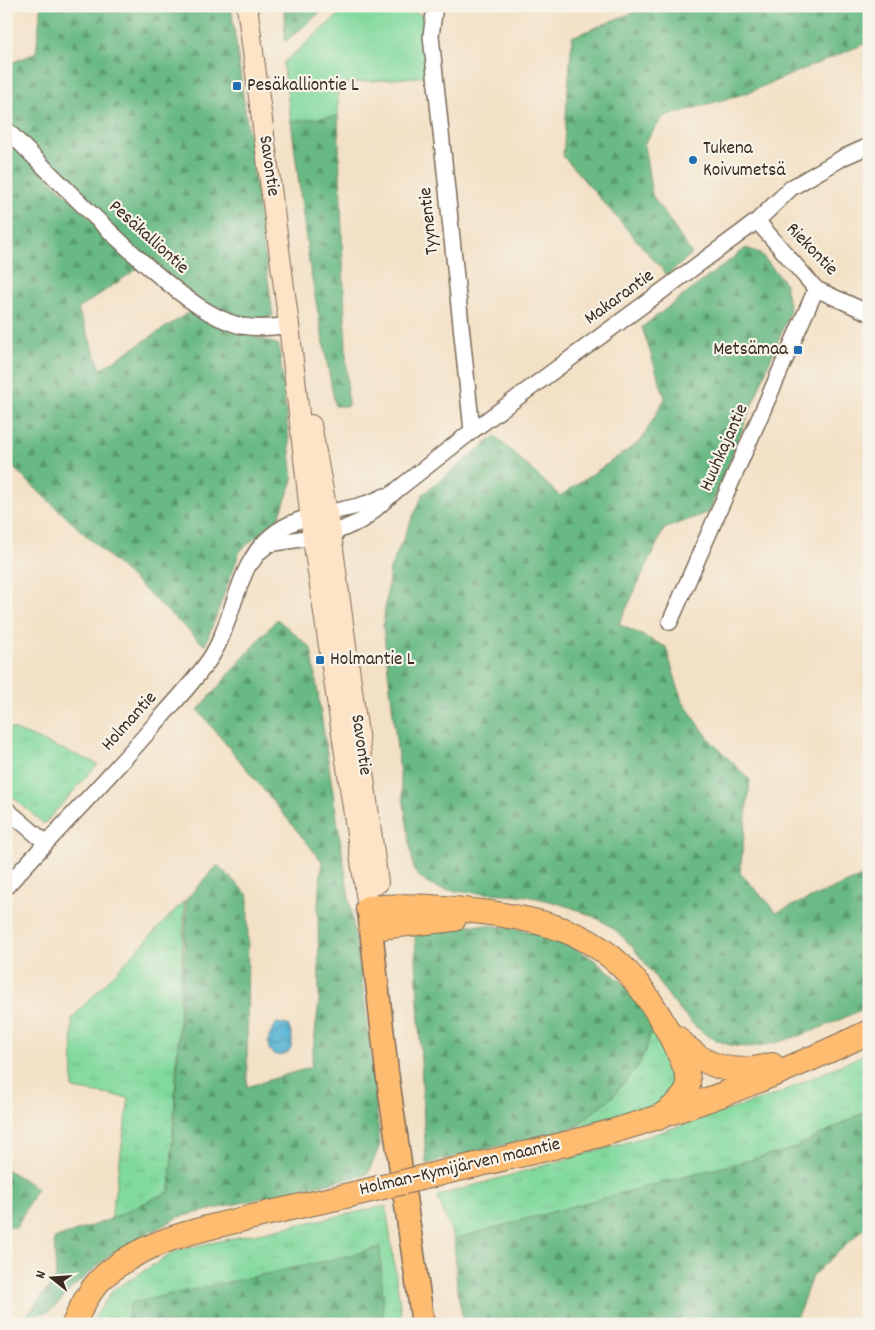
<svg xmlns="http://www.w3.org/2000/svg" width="875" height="1330" viewBox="0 0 875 1330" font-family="Dekko,sans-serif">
	<defs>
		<pattern id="grass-tufts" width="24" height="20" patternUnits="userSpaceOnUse" patternTransform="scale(1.25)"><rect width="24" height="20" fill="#80d99d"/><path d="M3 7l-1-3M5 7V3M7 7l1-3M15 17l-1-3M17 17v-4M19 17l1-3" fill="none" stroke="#70ba87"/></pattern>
		<pattern id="forest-firs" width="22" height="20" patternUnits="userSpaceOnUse" patternTransform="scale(1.25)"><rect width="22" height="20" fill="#68b984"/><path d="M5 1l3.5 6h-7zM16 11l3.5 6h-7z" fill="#57976b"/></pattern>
		<pattern id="water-waves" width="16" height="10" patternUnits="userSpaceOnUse" patternTransform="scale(1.25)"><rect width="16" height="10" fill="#56b3d4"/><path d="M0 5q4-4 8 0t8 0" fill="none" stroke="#4892ab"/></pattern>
	</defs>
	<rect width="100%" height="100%" fill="#f7f3e8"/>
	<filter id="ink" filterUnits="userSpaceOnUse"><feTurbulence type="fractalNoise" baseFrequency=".02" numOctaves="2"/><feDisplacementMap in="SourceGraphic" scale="10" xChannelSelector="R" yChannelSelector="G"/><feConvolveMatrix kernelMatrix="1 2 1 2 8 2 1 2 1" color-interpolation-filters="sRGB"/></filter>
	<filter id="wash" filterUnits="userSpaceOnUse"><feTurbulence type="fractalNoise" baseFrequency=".0096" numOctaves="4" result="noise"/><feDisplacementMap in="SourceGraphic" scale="20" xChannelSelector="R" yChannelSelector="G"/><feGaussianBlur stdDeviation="1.12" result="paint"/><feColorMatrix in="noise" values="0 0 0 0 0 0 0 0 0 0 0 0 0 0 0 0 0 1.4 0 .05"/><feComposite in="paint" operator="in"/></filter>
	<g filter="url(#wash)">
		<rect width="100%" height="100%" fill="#f3e1c6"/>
		<g fill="url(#grass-tufts)" stroke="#5e825e">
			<polygon points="6,726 98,764 44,824 6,791"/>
			<polygon points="185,900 170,1191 111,1219 129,1098 73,1089 72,1018"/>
			<polygon points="652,1025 676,1065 681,1085 662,1104 573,1128 612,1097 646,1050"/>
			<polygon points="869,1052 869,1110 793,1149 618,1194 454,1239 437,1196 645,1137 775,1095"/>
			<polygon points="386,1206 401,1312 400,1324 90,1324 113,1290 178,1250"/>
		</g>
		<g fill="url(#forest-firs)" stroke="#527251">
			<path d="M41,6H231L273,316C259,320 250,321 236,318C217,313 201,300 186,290C120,243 64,181 6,124V65L36,53Z"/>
			<polygon points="284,6 328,6 285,42"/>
			<polygon points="639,6 869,6 869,42 747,93 663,117 644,144 652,195 692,254 667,275 563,156 572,37 634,12"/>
			<polygon points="338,116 348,406 335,406 309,263 291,121"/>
			<polygon points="6,136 140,267 78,309 101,369 194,309 216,323 279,345 293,480 279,517 240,551 205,646 6,461"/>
			<path d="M746,248L760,253L785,283L790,311L709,512L664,529L619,624L666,647L682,701L710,740L750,780L740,873L777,912L869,874V1006C837,1022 770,1052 736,1046C670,1036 654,944 594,917C573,907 549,900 526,896C499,892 456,895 432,886C425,883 419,876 414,871L401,784L383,626L390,569L423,494L495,436L560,496L641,441L665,398L642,327Z"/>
			<polygon points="277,619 311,648 366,1009 380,1145 368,1174 179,1217 114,1252 71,1289 52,1310 24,1319 56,1278 54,1239 111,1219 170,1191 187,898 218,865 248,895 247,1087 311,1067 319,1001 318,904 322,861 198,710"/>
			<path d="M466,925C518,925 565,935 606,969C614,976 625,983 631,992C639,1002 645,1014 652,1025L646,1050L637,1068L612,1097L573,1128L426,1164L415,939V935L435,929Z"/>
			<polygon points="869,1110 869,1224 812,1276 795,1324 464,1324 457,1290 454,1239 618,1194 793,1149"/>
			<polygon points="6,1169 37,1188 16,1228 6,1225"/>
			<polygon points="380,1247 384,1324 126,1324 131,1303 335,1259"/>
		</g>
		<polygon fill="#80d99d" stroke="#5e825e" points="349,6 401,6 424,16 427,76 338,84 338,116 291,121 283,63"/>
		<path fill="url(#water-waves)" stroke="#486e79" d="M277,1023L288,1025C308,1068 246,1064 277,1023Z"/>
	</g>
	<g filter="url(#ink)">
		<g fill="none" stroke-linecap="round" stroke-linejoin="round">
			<defs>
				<g id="minor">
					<polyline points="435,6 431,36 472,431"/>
					<path d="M6,129C52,175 97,221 145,264C171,286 198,310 229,322C248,330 270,328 289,325"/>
					<polyline points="757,221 816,289 869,313"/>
					<polyline points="252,562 258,553 269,544 331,534 363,520 398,489 472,431 757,221 791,188 844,157 869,146"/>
					<polyline points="670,622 816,289"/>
					<polyline points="6,809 46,843"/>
					<path d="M6,887C55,832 107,780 155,724C173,704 193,683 209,660C234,624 236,564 271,536C302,509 349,515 385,496"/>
				</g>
				<g id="secondary">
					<polyline points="247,6 289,325 313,539 368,908"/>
					<polyline points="311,425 331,534 378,883"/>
				</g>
				<polyline id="primary" points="369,911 387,1072 423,1324"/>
				<g id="trunk">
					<path d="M368,908C410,904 441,907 482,912C586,925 629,952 676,1047C695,1085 694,1094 658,1118"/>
					<polyline points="371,928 454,919"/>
					<path d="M677,1038C705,1068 732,1076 772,1065"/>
					<path d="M441,1173C514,1156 588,1141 658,1117C730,1093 801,1065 869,1032"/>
					<path d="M74,1324C80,1309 88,1293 99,1281C140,1240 202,1229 257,1216C290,1208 324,1201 358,1193"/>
				</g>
			</defs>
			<use href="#minor" stroke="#7b6a59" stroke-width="18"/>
			<use href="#secondary" stroke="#7b6a59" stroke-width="22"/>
			<use href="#primary" stroke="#7b6a59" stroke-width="25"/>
			<use href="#trunk" stroke="#7b6a59" stroke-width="26"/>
			<use href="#minor" stroke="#fff" stroke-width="15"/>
			<use href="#secondary" stroke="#fee4c6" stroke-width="20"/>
			<use href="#primary" stroke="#fdbc70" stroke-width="22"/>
			<use href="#trunk" stroke="#fdbc70" stroke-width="24"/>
			<defs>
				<polyline id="trunk-bridge" points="358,1193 441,1173"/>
			</defs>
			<use href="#trunk-bridge" stroke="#7b6a59" stroke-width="26" stroke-linecap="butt"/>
			<use href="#trunk-bridge" stroke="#fdbc70" stroke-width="24"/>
		</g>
	</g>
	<g fill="#1f6fb2" stroke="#f7f3e8" stroke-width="2">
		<rect x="232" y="81" width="10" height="10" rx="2.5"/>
		<circle cx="693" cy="160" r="5"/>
		<rect x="793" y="345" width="10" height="10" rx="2.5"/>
		<rect x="315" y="655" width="10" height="10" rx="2.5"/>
	</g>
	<g text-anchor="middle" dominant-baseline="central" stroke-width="4.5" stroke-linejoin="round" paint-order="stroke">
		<g font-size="19" fill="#3b2a1e" stroke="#f7f3e8" text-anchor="start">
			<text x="247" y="86">Pesäkalliontie L</text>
			<text x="703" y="149">Tukena<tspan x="703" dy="22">Koivumetsä</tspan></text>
			<text x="788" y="350" text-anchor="end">Metsämaa</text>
			<text x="330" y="660">Holmantie L</text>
		</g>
		<g font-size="19" fill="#3b2a1e" stroke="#f7f3e8">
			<text transform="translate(268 166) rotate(82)">Savontie</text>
			<text transform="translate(430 221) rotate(-96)">Tyynentie</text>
			<text transform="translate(148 238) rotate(42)">Pesäkalliontie</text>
			<text transform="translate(811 250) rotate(46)">Riekontie</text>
			<text transform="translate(620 298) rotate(-36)">Makarantie</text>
			<text transform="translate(725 448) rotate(-66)">Huuhkajantie</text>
			<text transform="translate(130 722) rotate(-48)">Holmantie</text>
			<text transform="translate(360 745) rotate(82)">Savontie</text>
			<text transform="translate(460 1168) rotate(-13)">Holman–Kymijärven maantie</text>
		</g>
	</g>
	<rect width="875" height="1330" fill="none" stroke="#f7f3e8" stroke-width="25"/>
	<g transform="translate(52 1278) rotate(287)" stroke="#f7f3e8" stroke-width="4" paint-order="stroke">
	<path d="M0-4L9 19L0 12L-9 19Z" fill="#3b2a1e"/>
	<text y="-8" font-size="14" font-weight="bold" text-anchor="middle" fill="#3b2a1e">N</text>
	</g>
</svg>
